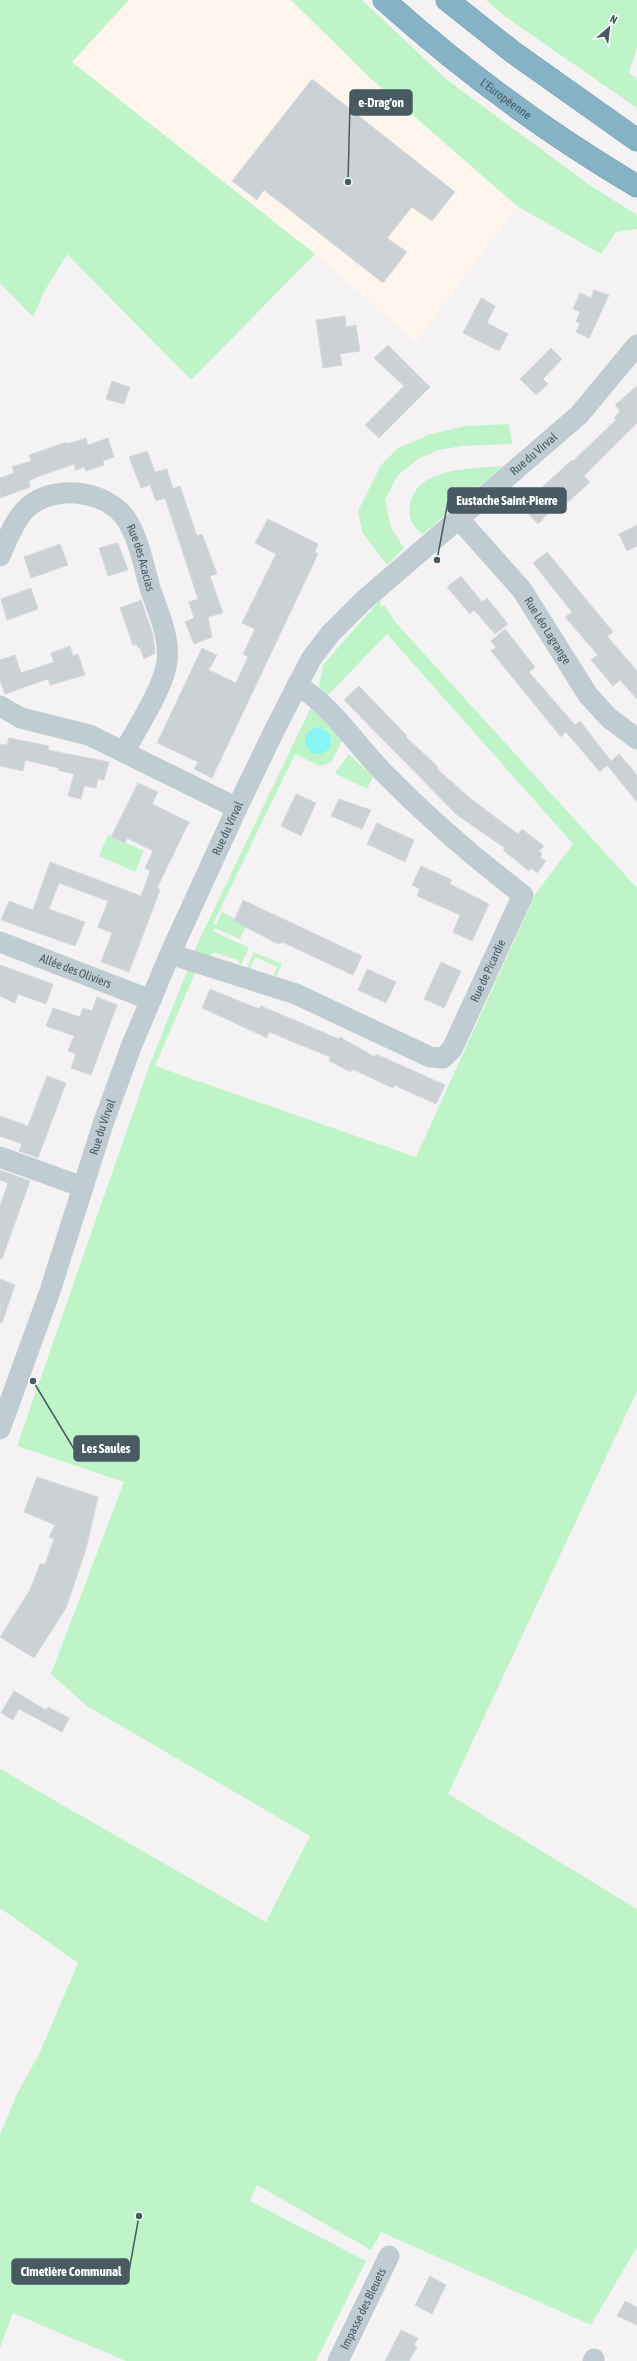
<svg xmlns="http://www.w3.org/2000/svg" width="637" height="2361" viewBox="0 0 637 2361" font-family="'Asap Condensed',sans-serif">
	<rect width="100%" height="100%" fill="#f5f2f3"/>
	<polygon fill="#fef6ed" points="129,0 291,0 368,76 517,206 416,342 315,254 72,62"/>
	<g fill="#bff4c8" fill-rule="evenodd">
		<polygon points="0,0 129,0 72,62 315,254 191,380 67,254 44,292 33,317 0,283"/>
		<polygon points="291,0 362,0 446,79 588,184 637,215 637,229 616,232 601,254 517,206 368,76"/>
		<polygon points="486,0 637,0 637,47 629,73 637,79 637,108 503,15"/>
		<polygon points="509,424 512,444 462,446 439,450 418,459 398,475 385,500 391,528 404,548 387,565 362,532 358,511 381,465 398,448 431,434 466,426"/>
		<path d="M503,466L423,534C412,526 408,518 410,505C417,466 472,469 503,466Z"/>
		<polygon points="380,600 381,606 384,605 397,624 637,888 637,1391 448,1794 637,1909 637,2247 591,2325 381,2232 371,2250 257,2185 250,2201 366,2261 316,2361 126,2361 13,2313 0,2348 0,2135 17,2094 39,2054 78,1963 0,1908 0,1769 266,1922 310,1836 87,1706 51,1674 124,1482 17,1446 150,1064 188,969 196,971 155,1066 416,1157 536,893 573,844 387,634 328,695 319,687 323,665"/>
		<path d="M312,705L343,739L331,763L319,766L295,754L213,924L216,925L222,912L235,919L234,921L246,926L240,939L215,928L213,931L249,948L240,966L238,960L213,952L209,958L193,953ZM325,730L332,739L307,748L305,743L307,735Z"/>
		<polygon points="349,754 373,777 367,789 335,773"/>
		<polygon points="108,835 144,851 135,872 99,856"/>
		<polygon points="254,952 282,964 274,980 272,979 277,967 255,957 250,969 247,968"/>
	</g>
	<circle fill="#88f5f5" cx="318" cy="741" r="13"/>
	<g fill="#ccd1d5" stroke="#d6dade">
		<polygon points="312,79 455,192 432,221 412,207 387,238 407,252 383,283 264,190 257,200 232,181"/>
		<polygon points="594,290 609,295 589,338 576,332 580,323 576,322 580,312 573,309 580,293 591,298"/>
		<polygon points="481,298 495,306 487,323 508,334 499,351 463,333"/>
		<polygon points="345,316 346,327 356,325 360,351 340,354 342,365 323,368 316,320"/>
		<polygon points="388,345 430,387 379,438 365,425 404,386 374,358"/>
		<polygon points="551,348 562,359 543,379 548,384 536,395 520,379"/>
		<polygon points="112,381 130,387 124,404 106,399"/>
		<polygon points="637,386 637,423 584,476 590,482 558,511 556,508 550,512 538,524 520,505 533,492 539,490 572,460 573,461 616,420 614,418 620,411 615,405"/>
		<polygon points="86,438 88,445 108,438 114,457 103,461 104,465 86,471 84,467 76,470 74,464 37,477 29,481 30,487 0,498 0,478 14,473 12,467 31,461 29,455 67,442 67,444"/>
		<polygon points="147,451 155,472 167,469 173,489 180,486 197,536 202,534 217,574 210,576 223,613 208,617 212,637 194,644 185,622 194,618 189,602 198,599 165,498 156,501 150,485 141,488 129,457"/>
		<polygon points="268,519 318,544 315,552 318,554 212,778 194,769 198,762 157,743 202,648 217,655 209,670 236,683 248,657 243,654 255,629 242,623 276,554 255,543"/>
		<polygon points="637,525 637,546 627,551 619,534"/>
		<polygon points="118,543 128,570 108,576 99,548"/>
		<polygon points="60,544 68,565 31,578 24,557"/>
		<polygon points="547,552 613,632 607,636 637,671 637,699 620,680 613,686 591,660 598,655 565,617 572,612 533,563"/>
		<polygon points="461,576 482,602 487,598 508,624 495,634 474,610 470,614 447,587"/>
		<polygon points="31,588 38,609 7,620 1,599"/>
		<polygon points="141,600 153,635 155,653 144,659 140,647 138,648 137,644 133,645 120,608"/>
		<polygon points="505,629 535,667 529,672 575,725 580,721 611,761 619,754 637,775 637,802 607,765 600,772 566,732 561,737 491,651 496,647 491,641"/>
		<polygon points="70,646 73,656 78,654 85,675 50,685 48,679 5,694 0,681 0,660 15,655 21,673 54,662 51,653"/>
		<polygon points="359,686 407,736 406,737 438,767 437,769 471,799 518,834 522,829 544,846 539,851 542,854 540,857 546,861 537,873 531,868 529,871 503,850 505,848 457,815 344,700"/>
		<polygon points="9,738 49,746 48,750 109,762 104,780 98,779 96,788 84,786 81,799 68,796 74,774 58,770 59,768 25,760 23,771 0,766 0,744 7,745"/>
		<polygon points="138,783 158,792 152,804 189,822 157,888 160,890 129,972 101,962 112,933 98,927 108,901 59,883 49,909 85,922 75,946 1,920 9,901 33,910 50,862 141,896 150,871 145,868 153,851 127,838 125,843 111,837"/>
		<polygon points="296,794 316,803 301,836 281,826"/>
		<polygon points="339,799 371,810 362,829 331,816"/>
		<polygon points="377,823 414,840 405,862 367,844"/>
		<polygon points="421,866 452,880 450,884 489,904 472,941 453,932 460,915 417,896 420,889 412,885"/>
		<polygon points="243,900 362,956 353,975 282,942 280,944 274,942 234,921"/>
		<polygon points="441,962 461,971 444,1008 424,999"/>
		<polygon points="0,965 53,984 46,1004 18,994 15,1003 0,996"/>
		<polygon points="367,969 396,982 386,1003 358,990"/>
		<polygon points="210,989 259,1009 261,1006 339,1039 340,1037 375,1057 376,1054 445,1085 436,1104 394,1085 393,1088 352,1069 351,1072 329,1061 330,1057 269,1032 267,1038 202,1008"/>
		<polygon points="97,997 117,1005 91,1075 71,1068 76,1054 68,1051 74,1036 46,1026 53,1008 80,1017 83,1008 92,1011"/>
		<polygon points="47,1076 66,1083 38,1158 19,1151 22,1144 0,1136 0,1116 28,1126"/>
		<polygon points="0,1170 30,1181 2,1259 0,1259 0,1206 8,1183 0,1180"/>
		<polygon points="0,1279 15,1285 2,1323 0,1322"/>
		<polygon points="37,1477 98,1497 86,1549 66,1608 34,1658 0,1637 30,1590 40,1564 45,1564 54,1539 49,1537 55,1525 24,1512"/>
		<polygon points="14,1691 46,1710 48,1707 69,1718 62,1732 19,1709 13,1720 1,1713"/>
		<polygon points="430,2276 446,2285 432,2314 415,2305"/>
		<polygon points="625,2301 637,2307 637,2325 617,2316"/>
		<polygon points="401,2330 418,2338 414,2345 417,2347 409,2361 385,2361"/>
	</g>
	<g fill="none" stroke-linecap="round" stroke-linejoin="round">
		<defs>
			<g id="highway">
				<path id="s7" d="M384,0C462,70 547,133 637,186"/>
				<polyline points="447,0 514,53 637,140"/>
			</g>
		</defs>
		<use href="#highway" stroke="#719db1" stroke-width="23"/>
		<g stroke="#bfcdd3" stroke-width="21">
			<path id="s1" d="M459,519L522,590L588,695L609,718L637,739"/>
			<path id="s2" d="M0,556C7,541 13,523 24,511C50,482 109,489 128,522C140,542 144,569 151,591C159,614 170,638 167,662C163,689 137,728 124,752"/>
			<polyline points="0,706 21,718 89,735 237,808"/>
			<path id="s3" d="M0,942L151,1000"/>
			<path id="s4" d="M170,954L296,994L430,1057L443,1058L452,1049L523,895C473,857 426,816 382,771C355,743 331,705 297,685"/>
			<polyline points="0,1157 83,1187"/>
			<path id="s5" d="M0,1429L50,1291L103,1124L131,1047L170,954L237,808L274,731L311,659L330,634L363,601L579,415L637,345"/>
			<path id="s6" d="M338,2361L389,2256"/>
			<polyline points="593,2361 594,2359"/>
		</g>
		<use href="#highway" stroke="#86b2c5" stroke-width="22"/>
	</g>
	<g text-anchor="middle" dominant-baseline="central" stroke-width="3" stroke-linejoin="round" paint-order="stroke">
		<g font-size="12" fill="#485b62" stroke="#fff">
			<text stroke="none"><textPath href="#s7" startOffset="157">L'Européenne</textPath></text>
			<text stroke="none"><textPath href="#s5" startOffset="1135">Rue du Virval</textPath></text>
			<text stroke="none"><textPath href="#s2" startOffset="208">Rue des Acacias</textPath></text>
			<text stroke="none"><textPath href="#s1" startOffset="143">Rue Léo Lagrange</textPath></text>
			<text stroke="none"><textPath href="#s5" startOffset="643">Rue du Virval</textPath></text>
			<text stroke="none"><textPath href="#s3" startOffset="81">Allée des Oliviers</textPath></text>
			<text stroke="none"><textPath href="#s4" startOffset="392">Rue de Picardie</textPath></text>
			<text stroke="none"><textPath href="#s5" startOffset="319">Rue du Virval</textPath></text>
			<text stroke="none"><textPath href="#s6" startOffset="58">Impasse des Bleuets</textPath></text>
		</g>
	</g>
	<path fill="none" stroke="#485b62" stroke-width="1.5" d="M348 182L350 103M437 560L448 501M33 1381L74 1449M139 2216L129 2271"/>
	<g fill="#485b62" stroke="#fff" stroke-width="1.5">
		<circle cx="348" cy="182" r="4"/>
		<circle cx="437" cy="560" r="4"/>
		<circle cx="33" cy="1381" r="4"/>
		<circle cx="139" cy="2216" r="4"/>
	</g>
	<g fill="#485b62" stroke="#485b62" stroke-width="1.5">
		<rect x="350" y="90" width="62" height="25" rx="4"/>
		<rect x="448" y="488" width="118" height="25" rx="4"/>
		<rect x="74" y="1436" width="65" height="25" rx="4"/>
		<rect x="12" y="2259" width="117" height="25" rx="4"/>
	</g>
	<g font-size="13" text-anchor="middle" font-weight="bold" fill="#fff">
		<text x="381" y="107">e-Drag'on</text>
		<text x="507" y="505">Eustache Saint-Pierre</text>
		<text x="106" y="1453">Les Saules</text>
		<text x="71" y="2276">Cimetière Communal</text>
	</g>
	<g transform="translate(609 28) rotate(28)" stroke="#ffffff" stroke-width="3" paint-order="stroke">
	<path d="M0-3L7 15L0 10L-7 15Z" fill="#485b62"/>
	<text y="-6" font-size="11" font-weight="bold" text-anchor="middle" fill="#485b62">N</text>
	</g>
</svg>
